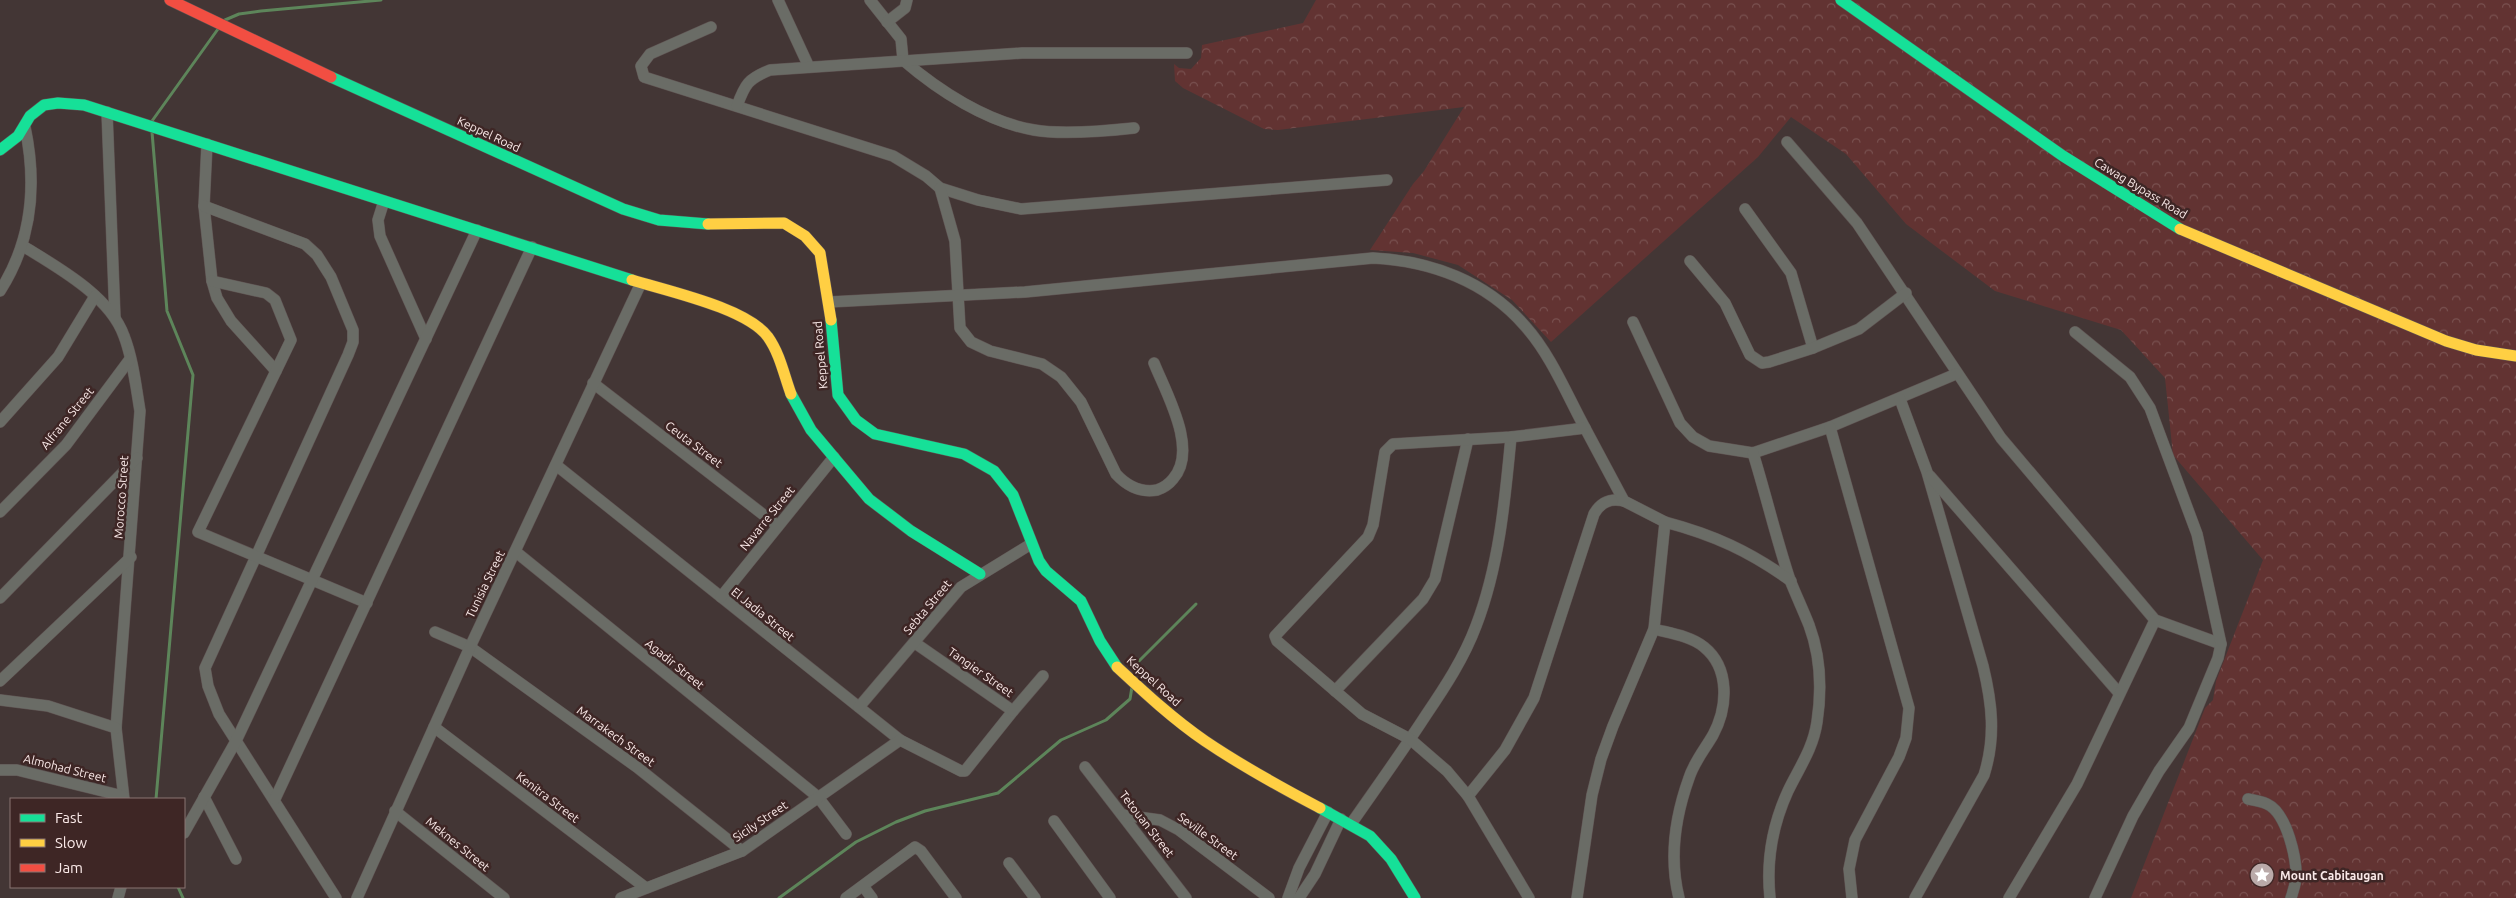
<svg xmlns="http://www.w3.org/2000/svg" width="2516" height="898" viewBox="0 0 2516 898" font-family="Ubuntu,sans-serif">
	<defs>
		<pattern id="forest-crowns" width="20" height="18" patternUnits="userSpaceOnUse" patternTransform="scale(1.25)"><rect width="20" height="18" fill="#623332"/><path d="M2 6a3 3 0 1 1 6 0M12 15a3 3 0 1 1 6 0" fill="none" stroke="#795150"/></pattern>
	</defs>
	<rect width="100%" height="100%" fill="#433635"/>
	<polygon fill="url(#forest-crowns)" points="1316,0 2516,0 2516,898 2131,898 2205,708 2213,700 2216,681 2263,560 2173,455 2165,378 2121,330 1995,291 1906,224 1846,154 1791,117 1758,157 1551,342 1512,300 1458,265 1413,253 1370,250 1413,184 1424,171 1464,107 1278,130 1264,129 1183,88 1175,81 1174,64 1179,68 1191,69 1201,58 1202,45 1303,23"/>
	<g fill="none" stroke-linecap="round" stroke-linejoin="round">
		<g stroke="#5d855a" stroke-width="3">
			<polyline points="225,20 239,14 261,11 381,0"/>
			<polyline points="152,121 218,29"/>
			<polyline points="152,132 167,311 193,375 156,799"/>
			<polyline points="1134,676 1138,662 1196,604"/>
			<polyline points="178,887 183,898"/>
			<polyline points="779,898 856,842 896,822 925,811 998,793 1061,740 1106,720 1130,699 1132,687"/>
		</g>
		<defs>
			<g id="street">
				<polyline points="778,0 809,67"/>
				<path d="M870,0L901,39L903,60C939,91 987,122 1034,130C1062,135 1106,131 1134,128"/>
				<polyline points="887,22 905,8 907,0"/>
				<polyline points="711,27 650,54 641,66 644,77 893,156 926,176 940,188 978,200 1021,209 1387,180"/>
				<path d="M737,106C745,84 748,79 770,70L1022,53H1187"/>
				<polyline points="107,112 115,318"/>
				<polyline points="1787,142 1857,223 2001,438 2155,620 2221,644"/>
				<polyline points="207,144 204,206 212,281 217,298 231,321 276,371"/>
				<path d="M940,188L955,241L960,328L971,342L990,351L1042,364L1061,377L1081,402L1116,474C1127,486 1140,493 1157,490C1163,488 1169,484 1173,479C1199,450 1166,393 1154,363"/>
				<polyline points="384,201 378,220 380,236 426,339"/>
				<polyline points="204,206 305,244 317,255 331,277 353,330 353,342 348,355 205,668 208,686 219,714 336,898"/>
				<polyline points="1745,209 1791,273 1813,348"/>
				<path d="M23,246C57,267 110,296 124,336C133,359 136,387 140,411L116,728L124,799"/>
				<polyline points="1690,261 1725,303 1750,355 1762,363 1769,362 1813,348 1859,329 1906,293"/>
				<polyline points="212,281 266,293 275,300 291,340 198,532 367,603"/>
				<path d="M0,291C32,241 37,184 25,127"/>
				<path d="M829,302L1025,292L1373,258C1431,261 1486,281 1525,326C1551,355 1567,395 1585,428"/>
				<polyline points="1633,322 1680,423 1693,437 1709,446 1753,453 1830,427 1956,374"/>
				<polyline points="2075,332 2130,377 2150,408 2197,534 2221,644 2218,658 2189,728 2159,771 2133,816 2095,898"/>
				<polyline points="593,383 778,526"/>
				<path d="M1900,399L1927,472L1983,666C1992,703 1996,737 1984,775L1915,898"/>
				<polyline points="0,422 58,357 95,296"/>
				<polyline points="1830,427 1909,708 1906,738 1899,757 1855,840 1849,869 1852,898"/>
				<path d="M1753,453C1766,495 1776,538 1790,580C1796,595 1803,610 1809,625C1821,657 1822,689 1817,722C1813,749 1799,768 1788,791C1772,826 1766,860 1770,898"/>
				<polyline points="556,465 900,740 961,771 965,771 1013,711 915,643"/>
				<polyline points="1930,476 2119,693"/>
				<polyline points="0,512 66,445 130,359"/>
				<polyline points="516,552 818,797 846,834"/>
				<polyline points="721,597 834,457"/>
				<polyline points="0,598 137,458"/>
				<path d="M1654,629C1669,633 1691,636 1704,647C1730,668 1728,707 1713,735C1705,749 1694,762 1689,778C1675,817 1669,858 1679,898"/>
				<polyline points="435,632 470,647 638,768 742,851"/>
				<polyline points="0,681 131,557"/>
				<polyline points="1335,691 1423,599 1435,579 1468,439"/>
				<polyline points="0,700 48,706 116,728"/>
				<polyline points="859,707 961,587 1031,544"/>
				<polyline points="1013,711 1043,676"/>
				<polyline points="434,727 646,888"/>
				<polyline points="1085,767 1186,898"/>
				<polyline points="0,770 17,770 123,796"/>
				<path d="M1468,796L1505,750L1534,698L1594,514C1601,502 1610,498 1624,501"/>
				<polyline points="204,797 236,859"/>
				<polyline points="275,799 532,247"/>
				<path d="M2248,799C2254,800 2261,801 2267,804C2287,813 2297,859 2296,879C2295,885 2293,892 2291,898"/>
				<polyline points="395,811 504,898"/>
				<polyline points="1123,815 1160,820 1179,830 1269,898"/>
				<polyline points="1054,821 1110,898"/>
				<path d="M1351,824C1376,788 1402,752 1426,715C1445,687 1464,658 1476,626C1499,566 1505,501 1511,437"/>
				<polyline points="184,833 236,741 477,230"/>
				<polyline points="1009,863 1035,898"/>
				<polyline points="863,886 872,898"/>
				<polyline points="118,898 121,887"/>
				<polyline points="357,898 470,647 641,283"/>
				<polyline points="621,898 742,851 900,740"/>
				<polyline points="846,898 915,847 921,851 956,898"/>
				<polyline points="1288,898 1299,868 1328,812"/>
				<polyline points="1299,898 1315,874 1341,819"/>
				<polyline points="1529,898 1468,796 1447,771 1410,739 1362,714 1277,641 1275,636 1368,537 1373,525 1385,452 1393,444 1511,437 1585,428 1624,501 1665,522"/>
				<path d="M1577,898L1592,795L1601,759L1613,726L1654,629L1665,522C1714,535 1749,551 1791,581"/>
				<polyline points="2009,898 2077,784 2155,620"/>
			</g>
			<g id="fast">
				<polyline points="1841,0 2063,156 2180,229"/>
				<polyline points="331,77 623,209 659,220 708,224"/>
				<polyline points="0,150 18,136 30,116 44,105 58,103 84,105 632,280"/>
				<polyline points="831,320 838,395 856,420 875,434 964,454 994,471 1013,495 1039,561 1046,571 1081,601 1100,641 1117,667"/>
				<polyline points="791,394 811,430 869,499 911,531 980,574"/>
				<polyline points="1320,808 1370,836 1391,859 1415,898"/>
			</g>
			<g id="slow">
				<polyline points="708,224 784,223 805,236 820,253 831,320"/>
				<polyline points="2180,229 2446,341 2476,350 2516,356"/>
				<path d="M632,280C667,291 747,308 768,337C780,354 784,375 791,394"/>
				<path d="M1117,667C1145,693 1173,719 1205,741C1242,766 1280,787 1320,808"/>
			</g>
			<polyline id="jam" points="170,0 331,77"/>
		</defs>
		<use href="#street" stroke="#5f5352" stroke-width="12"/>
		<use href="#fast" stroke="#5f5352" stroke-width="12"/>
		<use href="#slow" stroke="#5f5352" stroke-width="12"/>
		<use href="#jam" stroke="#5f5352" stroke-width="12"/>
		<use href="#street" stroke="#6a6c66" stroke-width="11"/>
		<use href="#fast" stroke="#16e098" stroke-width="11"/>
		<use href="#slow" stroke="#ffcf43" stroke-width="11"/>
		<use href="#jam" stroke="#f24e42" stroke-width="11"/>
	</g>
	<defs>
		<symbol id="sight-disc" viewBox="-11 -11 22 22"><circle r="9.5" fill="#baaaa9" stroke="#3e2625"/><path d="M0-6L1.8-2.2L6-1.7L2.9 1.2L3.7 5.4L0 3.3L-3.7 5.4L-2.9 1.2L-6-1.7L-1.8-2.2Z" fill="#fff"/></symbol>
	</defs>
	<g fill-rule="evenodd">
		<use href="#sight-disc" x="2248" y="861" width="28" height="28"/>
	</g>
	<g text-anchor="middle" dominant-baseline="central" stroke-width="5" stroke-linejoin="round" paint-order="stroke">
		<g font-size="12" fill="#fae9e8" stroke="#3e2625">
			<text transform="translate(489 134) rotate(25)">Keppel Road</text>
			<text transform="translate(2141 188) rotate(31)">Cawag Bypass Road</text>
			<text transform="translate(820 355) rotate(-95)">Keppel Road</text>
			<text transform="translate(67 418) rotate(-51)">Alfrane Street</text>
			<text transform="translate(694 444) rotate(37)">Ceuta Street</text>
			<text transform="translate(121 497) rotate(-86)">Morocco Street</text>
			<text transform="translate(767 518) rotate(-51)">Navarre Street</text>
			<text transform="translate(485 584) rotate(-64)">Tunisia Street</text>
			<text transform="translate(927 607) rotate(-50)">Sebta Street</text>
			<text transform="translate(763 614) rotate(39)">El Jadia Street</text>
			<text transform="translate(675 664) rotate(39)">Agadir Street</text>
			<text transform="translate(981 672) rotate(35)">Tangier Street</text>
			<text transform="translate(1154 681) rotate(42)">Keppel Road</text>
			<text transform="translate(616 736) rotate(36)">Marrakech Street</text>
			<text transform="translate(65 768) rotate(14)">Almohad Street</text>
			<text transform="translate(548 797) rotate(37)">Kenitra Street</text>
			<text transform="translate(760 821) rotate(-34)">Sicily Street</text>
			<text transform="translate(1147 824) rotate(52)">Tetouan Street</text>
			<text transform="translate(1208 836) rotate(36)">Seville Street</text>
			<text transform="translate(458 844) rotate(39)">Meknes Street</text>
		</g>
		<g font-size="12" font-weight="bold" fill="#fae9e8" stroke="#3e2625" text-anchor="start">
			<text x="2280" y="875">Mount Cabitaugan</text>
		</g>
	</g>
	<rect x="10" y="798" width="175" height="90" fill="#3e2625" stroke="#897473"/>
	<rect x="20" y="814" width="25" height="8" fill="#16e098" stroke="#897473"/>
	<text x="55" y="823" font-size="15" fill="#fae9e8">Fast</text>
	<rect x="20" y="839" width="25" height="8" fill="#ffcf43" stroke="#897473"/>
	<text x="55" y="848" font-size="15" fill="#fae9e8">Slow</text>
	<rect x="20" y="864" width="25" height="8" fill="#f24e42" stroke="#897473"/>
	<text x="55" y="873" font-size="15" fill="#fae9e8">Jam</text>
</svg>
